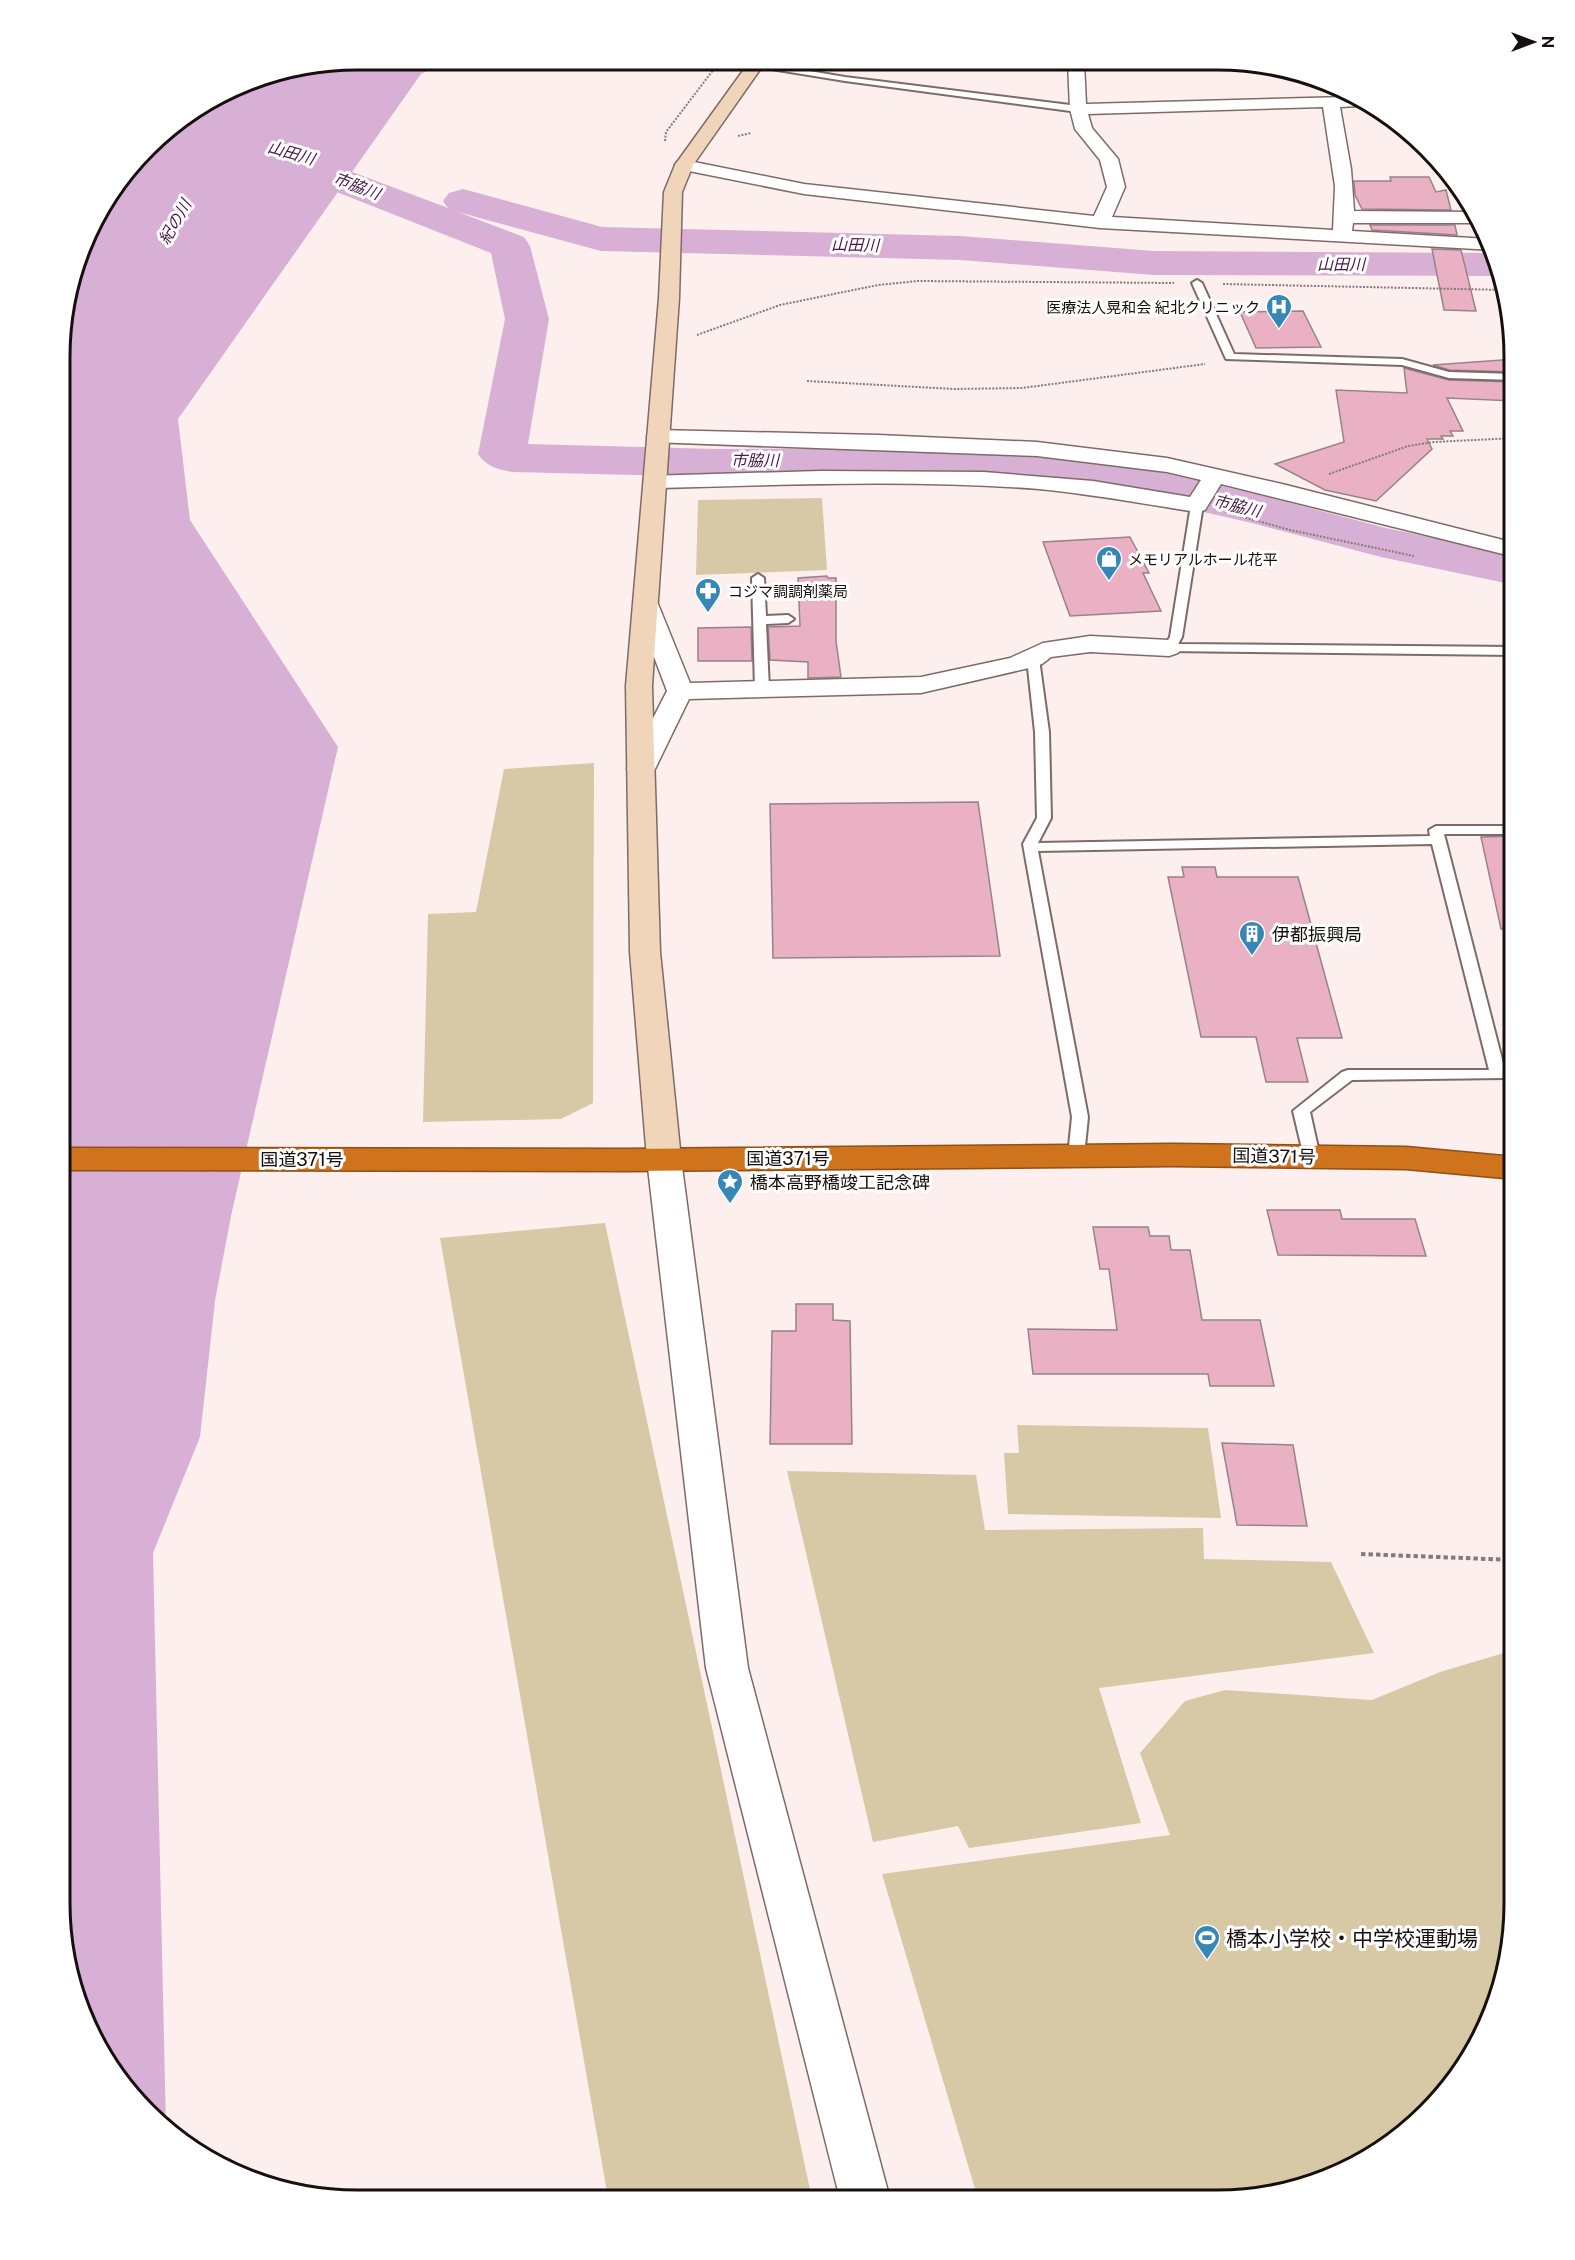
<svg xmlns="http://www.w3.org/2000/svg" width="1575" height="2260" viewBox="0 0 1575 2260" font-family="'Public Sans','Noto Sans JP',sans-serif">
	<rect width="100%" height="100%" fill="#fdefed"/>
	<g fill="#d7c8a6">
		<polygon points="822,498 827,570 696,575 698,500"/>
		<polygon points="594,763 593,1103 561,1119 423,1122 428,914 476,912 504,769"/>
		<polygon points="605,1223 812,2199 608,2198 440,1238"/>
		<polygon points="1017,1425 1208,1428 1221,1518 1008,1514 1004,1453 1019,1453"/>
		<polygon points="787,1471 976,1475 985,1530 1203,1528 1204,1559 1331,1562 1374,1653 1099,1688 1141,1823 969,1848 958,1826 873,1842"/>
		<polygon points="1514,1650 1514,1922 1499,1999 1465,2068 1413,2126 1349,2169 1276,2194 1218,2200 978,2199 882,1874 1170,1835 1140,1753 1185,1701 1225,1690 1372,1700 1440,1672"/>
	</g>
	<polygon fill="#d8b0d5" points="357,60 447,60 421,74 178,419 190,520 338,747 231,1216 215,1301 200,1437 153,1553 166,2128 134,2098 91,2034 66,1961 60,1903 63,318 100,209 162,134 261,76"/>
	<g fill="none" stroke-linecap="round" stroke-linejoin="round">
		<path fill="#d8b0d5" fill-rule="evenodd" d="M254,135L448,208L443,201L449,193L463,189L602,227L960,236L1154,251L1494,253L1503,276L1154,275L960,260L601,251L458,212L524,237L530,246L549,319L528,444L717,449L922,448L1064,458L1124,464L1261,495L1386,528L1515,555V585L1381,557L1252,523L1124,494L1064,486L922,476L717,477L512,472C497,469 487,467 478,454L505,319L491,253L241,154L235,146L241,138Z"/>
	</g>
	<g fill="#e9b1c3" stroke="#978389" stroke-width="1.5">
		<polygon points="1390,177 1429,177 1436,192 1446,190 1451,210 1362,209 1355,195 1354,181 1391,181"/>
		<polygon points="1370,225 1455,225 1457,235 1372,230"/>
		<polygon points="1432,249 1461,250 1476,311 1444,310"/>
		<polygon points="1303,311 1321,347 1256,348 1240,312"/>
		<polygon points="1515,359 1515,372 1449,370 1433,365"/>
		<polygon points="1404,368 1449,380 1515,382 1515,401 1447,398 1463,431 1450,431 1453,436 1441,436 1443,439 1427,439 1432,449 1376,501 1325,490 1275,464 1344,442 1336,390 1407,393"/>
		<polygon points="1130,537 1149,573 1143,573 1161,611 1070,616 1043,542"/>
		<polygon points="827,576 828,578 836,578 836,641 841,677 808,678 808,662 770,660 768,627 800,626 798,578"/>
		<polygon points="751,627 752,661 698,661 698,628"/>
		<polygon points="978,802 1000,956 773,958 770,804"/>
		<polygon points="1515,836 1515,928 1501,929 1481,837"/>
		<polygon points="1182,867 1215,867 1217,877 1298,877 1342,1038 1297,1038 1308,1082 1266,1082 1256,1037 1201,1037 1168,877 1184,877"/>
		<polygon points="1267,1210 1340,1210 1342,1219 1415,1219 1426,1256 1278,1255"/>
		<polygon points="1093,1227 1148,1227 1150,1236 1169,1236 1171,1250 1190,1250 1202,1320 1260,1320 1274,1386 1210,1386 1208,1374 1033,1374 1028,1329 1117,1330 1109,1269 1100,1269"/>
		<polygon points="796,1304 833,1304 833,1320 850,1321 852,1444 770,1444 772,1331 796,1331"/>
		<polygon points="1222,1443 1293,1445 1307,1526 1237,1525"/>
	</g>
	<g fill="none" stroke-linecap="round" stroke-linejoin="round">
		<defs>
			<g id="lane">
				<polygon points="756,62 845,77 1078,106 1082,109 1078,112 845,81 753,66 753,62"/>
				<polygon points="1197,280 1202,283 1234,354 1402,359 1449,372 1515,374 1515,380 1449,378 1402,365 1226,359 1192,283"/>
				<polygon points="1197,502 1203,505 1182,637 1178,644 1515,647 1515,655 1165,651 1163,648 1170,637 1191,505"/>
				<polygon points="758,574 764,578 766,616 788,615 794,619 788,623 766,624 769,689 762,693 755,689 752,578"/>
				<polygon points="1033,655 1039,659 1049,732 1051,818 1038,843 1430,836 1429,830 1436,826 1515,826 1515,834 1444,834 1506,1075 1504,1078 1352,1080 1310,1112 1320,1157 1318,1161 1306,1161 1304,1157 1293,1111 1342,1072 1348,1070 1489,1070 1432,844 1038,851 1088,1117 1084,1156 1082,1160 1070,1160 1068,1156 1072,1117 1023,844 1037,818 1035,732 1027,659"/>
			</g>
			<g id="street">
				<path d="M1068,62H1084L1086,104L1346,97L1349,93L1362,100L1359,106L1340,107L1351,169L1354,211L1476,212L1482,223H1353L1352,231L1489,239L1494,250L1100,228L804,194L684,170L678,169L675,165L678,161L684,160L804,184L1094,216L1107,187L1100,160L1075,129L1070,109ZM1323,107L1335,186L1333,230L1112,217L1125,187L1118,159L1092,128L1088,114Z"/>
				<path d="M658,430L878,435L1037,442L1167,458L1282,484L1515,543V557L1221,484L1205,510L1197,512C1144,504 1092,494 1039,489C911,479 783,485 655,488L647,486L644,481L647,476L820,471L984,472L1093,481L1190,497L1201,480L1167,472L1037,456L650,442L647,437L650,432Z"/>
				<polygon points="646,597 655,599 658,604 690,683 921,677 1010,658 1043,643 1090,636 1169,640 1178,643 1182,648 1178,653 1169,656 1090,652 1051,657 1042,664 1025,669 921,693 689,699 655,769 651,775 641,777 631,775 627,769 667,691 634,604 637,599"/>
				<polygon points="664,1148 676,1151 681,1159 748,1668 890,2199 840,2199 706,1668 647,1159 652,1151"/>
			</g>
			<polygon id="secondary" points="750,61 766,61 693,165 682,192 679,298 652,686 660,952 681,1159 676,1167 664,1170 652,1167 647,1159 630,952 626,686 659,298 664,192 675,165"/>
			<polygon id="highway" points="1173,1144 1406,1147 1515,1157 1515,1179 1406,1169 1173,1166 627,1171 61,1170 61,1148 627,1149"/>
		</defs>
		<use href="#lane" stroke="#7e6b68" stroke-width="4"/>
		<use href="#street" stroke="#7e6b68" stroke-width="3"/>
		<use href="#secondary" stroke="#7e6b68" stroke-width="3"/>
		<use href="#highway" stroke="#8e5017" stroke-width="3"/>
		<g stroke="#857b79" stroke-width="2" stroke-dasharray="2 1.5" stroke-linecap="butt">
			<polyline points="738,136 751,133"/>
			<polyline points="665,141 666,132 720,61"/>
			<polyline points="1223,284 1506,290"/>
			<polyline points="697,335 780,305 878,285 918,281 1174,283"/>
			<polyline points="807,381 954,389 1022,388 1205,364"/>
			<polyline points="1329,474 1408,446 1434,442 1515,438"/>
			<polyline points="1225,512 1290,530 1414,556"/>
		</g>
		<polyline stroke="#857b79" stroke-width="4" stroke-dasharray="4.5 3" stroke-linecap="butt" points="1361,1554 1514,1560"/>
		<use href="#lane" fill="#fff" fill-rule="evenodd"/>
		<use href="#street" fill="#fff" fill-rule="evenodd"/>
		<use href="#secondary" fill="#f1d5bb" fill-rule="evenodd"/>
		<use href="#highway" fill="#cf731c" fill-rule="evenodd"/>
	</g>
	<defs>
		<symbol id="hospital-pin" viewBox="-11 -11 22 30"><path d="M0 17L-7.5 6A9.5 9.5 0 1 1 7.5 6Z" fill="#3687b8" stroke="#fff"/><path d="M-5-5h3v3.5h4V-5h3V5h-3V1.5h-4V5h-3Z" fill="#fff"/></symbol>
		<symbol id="shop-pin" viewBox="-11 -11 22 30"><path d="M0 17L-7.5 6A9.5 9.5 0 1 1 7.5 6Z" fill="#3687b8" stroke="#fff"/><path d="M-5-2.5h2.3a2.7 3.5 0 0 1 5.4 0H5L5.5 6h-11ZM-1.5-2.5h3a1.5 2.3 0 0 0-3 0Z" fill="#fff"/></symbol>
		<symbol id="pharmacy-pin" viewBox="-11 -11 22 30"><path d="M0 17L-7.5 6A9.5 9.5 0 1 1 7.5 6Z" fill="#3687b8" stroke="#fff"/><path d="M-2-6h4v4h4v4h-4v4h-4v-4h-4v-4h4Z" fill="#fff"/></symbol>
		<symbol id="building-pin" viewBox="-11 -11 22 30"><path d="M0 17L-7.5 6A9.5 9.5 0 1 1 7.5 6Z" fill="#3687b8" stroke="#fff"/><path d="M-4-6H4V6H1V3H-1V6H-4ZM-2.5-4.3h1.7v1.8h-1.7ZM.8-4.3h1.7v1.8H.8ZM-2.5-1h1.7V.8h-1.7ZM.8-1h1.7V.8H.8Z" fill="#fff"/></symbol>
		<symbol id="sight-pin" viewBox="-11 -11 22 30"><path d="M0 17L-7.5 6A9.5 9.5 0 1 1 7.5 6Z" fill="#3687b8" stroke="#fff"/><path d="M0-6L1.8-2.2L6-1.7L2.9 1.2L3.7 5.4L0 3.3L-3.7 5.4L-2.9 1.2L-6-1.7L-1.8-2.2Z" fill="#fff"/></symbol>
		<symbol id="stadium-pin" viewBox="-11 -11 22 30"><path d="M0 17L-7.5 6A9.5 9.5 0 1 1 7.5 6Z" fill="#3687b8" stroke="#fff"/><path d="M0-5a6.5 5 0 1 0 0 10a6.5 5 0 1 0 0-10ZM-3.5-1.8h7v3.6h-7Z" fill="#fff"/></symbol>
	</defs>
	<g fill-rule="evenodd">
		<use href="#hospital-pin" x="1264" y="292" width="30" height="40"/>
		<use href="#shop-pin" x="1094" y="544" width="30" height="40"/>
		<use href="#pharmacy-pin" x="693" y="576" width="30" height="40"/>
		<use href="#building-pin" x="1237" y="919" width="30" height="40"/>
		<use href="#sight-pin" x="715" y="1167" width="30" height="40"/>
		<use href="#stadium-pin" x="1192" y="1923" width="30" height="40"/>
	</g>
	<g text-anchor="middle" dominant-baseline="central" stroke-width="6" stroke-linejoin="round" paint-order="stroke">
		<g font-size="15" fill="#160f0e" stroke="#fff" text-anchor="start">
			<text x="1260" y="307" text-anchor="end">医療法人晃和会 紀北クリニック</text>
			<text x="1128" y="559">メモリアルホール花平</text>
			<text x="728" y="591">コジマ調調剤薬局</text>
		</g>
		<g font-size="16" font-style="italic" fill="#471847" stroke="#fff">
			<text transform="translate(291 153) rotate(16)">山田川</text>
			<text transform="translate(357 186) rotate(21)">市脇川</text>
			<text transform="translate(175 222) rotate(-60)">紀の川</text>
			<text transform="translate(855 245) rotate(1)">山田川</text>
			<text x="1341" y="264">山田川</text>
			<text x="755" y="460">市脇川</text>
			<text transform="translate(1237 506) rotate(14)">市脇川</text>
		</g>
		<g font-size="18" fill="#160f0e" stroke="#fff" text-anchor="start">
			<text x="1272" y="934">伊都振興局</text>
			<text x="750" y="1182">橋本高野橋竣工記念碑</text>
		</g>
		<g font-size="18" fill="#160f0e" stroke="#fff">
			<text transform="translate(1274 1156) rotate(1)">国道371号</text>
			<text x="788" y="1158">国道371号</text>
			<text x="302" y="1159">国道371号</text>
		</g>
		<g font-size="21" fill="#160f0e" stroke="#fff" text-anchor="start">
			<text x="1226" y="1938">橋本小学校・中学校運動場</text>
		</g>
	</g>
	<path d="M0 0H1575V2260H0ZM357 70H1217A287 287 0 0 1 1504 357V1903A287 287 0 0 1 1217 2190H357A287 287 0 0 1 70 1903V357A287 287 0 0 1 357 70Z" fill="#fff" fill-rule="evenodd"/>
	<path fill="none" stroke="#160f0e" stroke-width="3" d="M357 70H1217A287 287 0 0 1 1504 357V1903A287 287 0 0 1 1217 2190H357A287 287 0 0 1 70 1903V357A287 287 0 0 1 357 70Z"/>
	<g transform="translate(1533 42) rotate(90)" stroke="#ffffff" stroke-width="4.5" paint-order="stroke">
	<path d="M0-4.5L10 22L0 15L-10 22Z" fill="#160f0e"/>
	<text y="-9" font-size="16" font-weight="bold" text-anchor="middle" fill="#160f0e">N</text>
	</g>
</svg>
